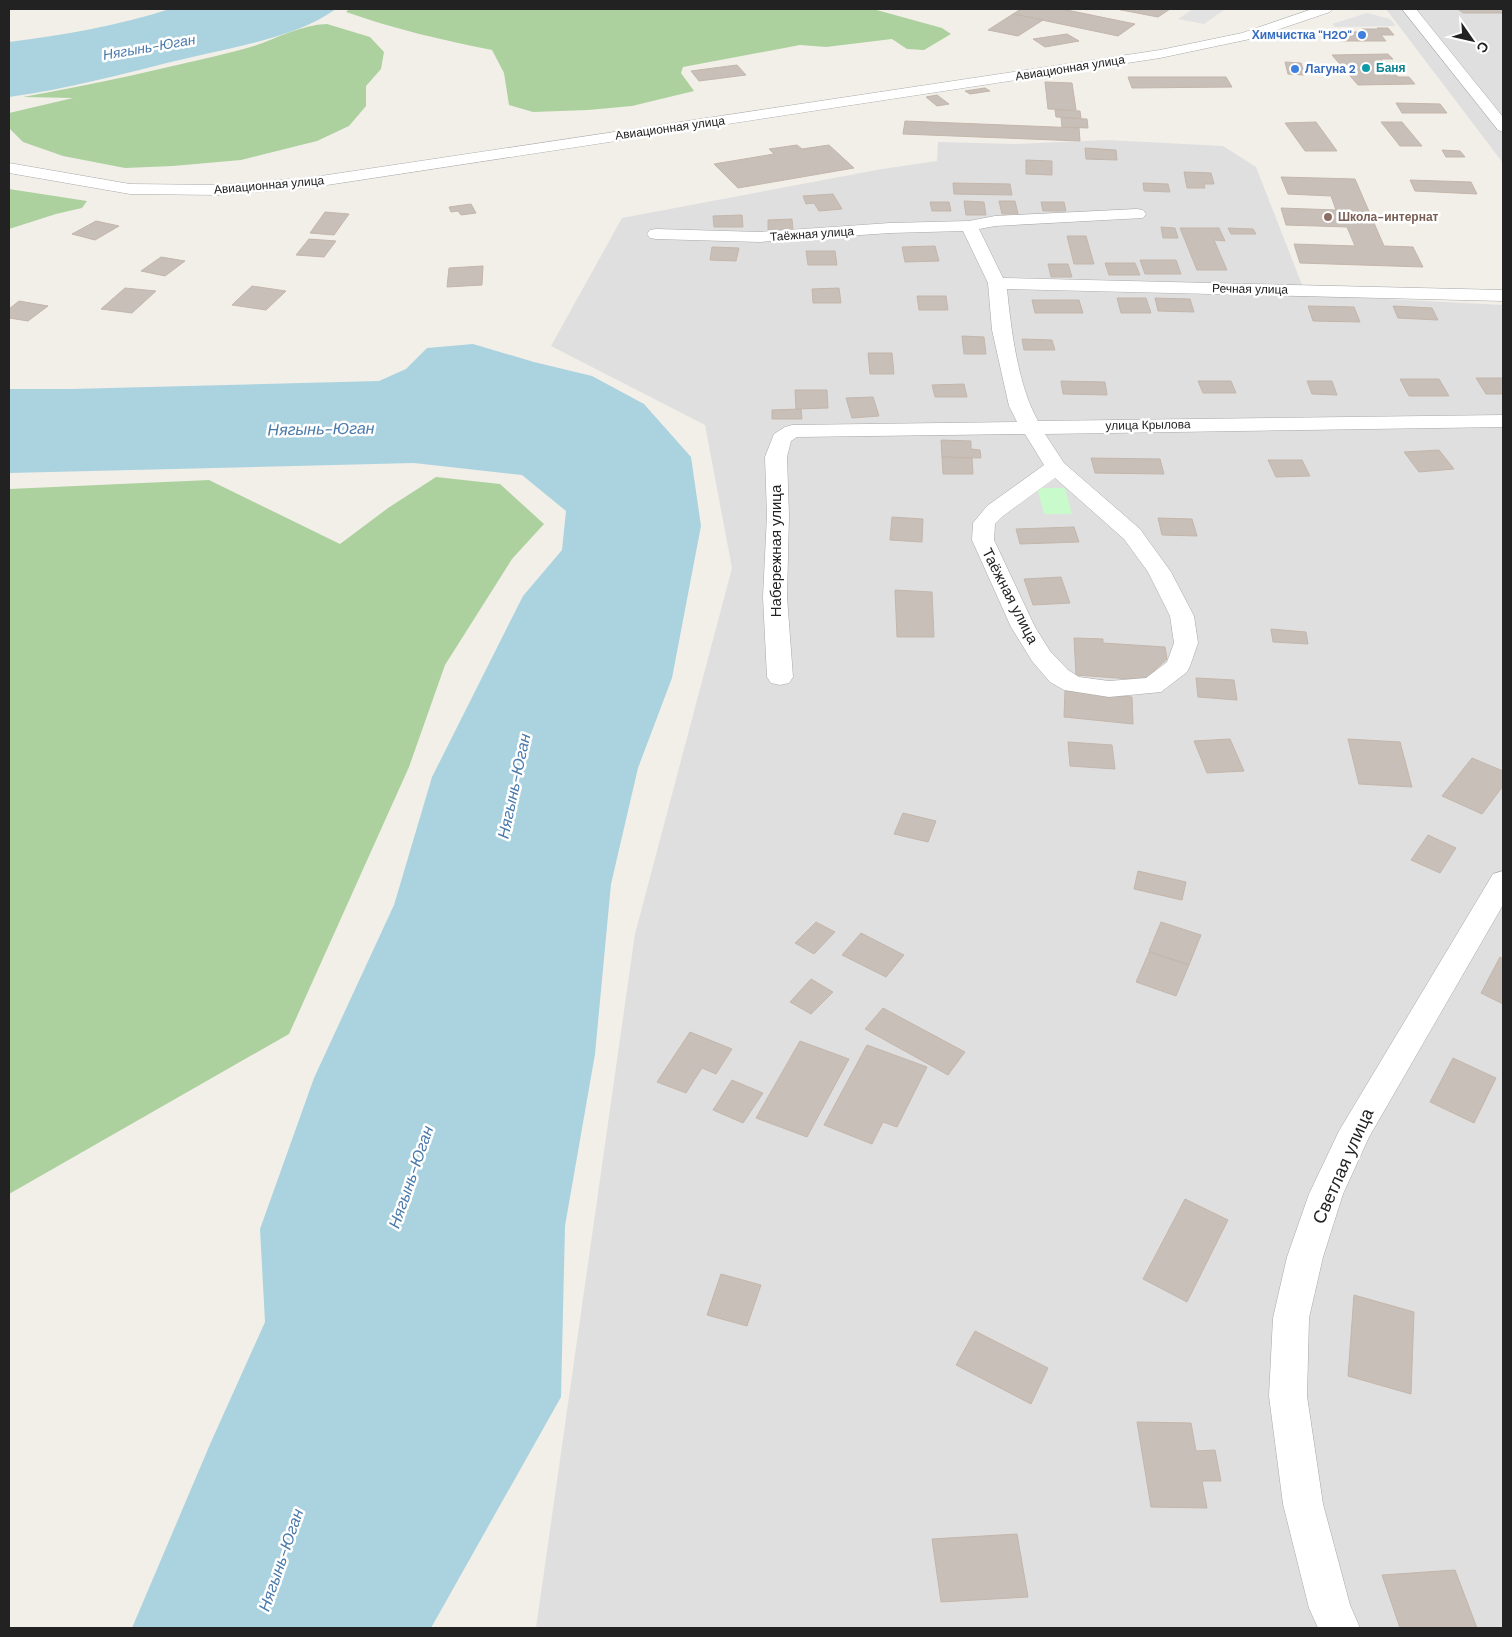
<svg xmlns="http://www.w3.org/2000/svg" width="1512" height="1637" viewBox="0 0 1512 1637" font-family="'DM Sans',sans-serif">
	<rect width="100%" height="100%" fill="#f2efe9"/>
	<g fill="#e0dfdf">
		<polygon points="1386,9 1503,9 1503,163"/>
		<polygon points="1106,140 1223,146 1256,167 1306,295 1503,305 1503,1628 536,1628 635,934 732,568 705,425 551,346 622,218 882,169 937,161 938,142 1014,144"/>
	</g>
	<g fill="#add19e">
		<path d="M349,9H873L942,28L951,34L924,50L907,49L892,39L826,47L800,45L683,67L681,73L694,91L632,106L588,110L533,112L509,105L504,73L492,50C442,40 394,29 346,12Z"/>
		<path d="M327,24L370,37L384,52L381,69L366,86V106L349,126L317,141L241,160L173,166L125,168L63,156L23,142L9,128V113L73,98L23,97C95,84 168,68 240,50C270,43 296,25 327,24Z"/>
		<polygon points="9,189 87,201 82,208 56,214 9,229"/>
		<polygon points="436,477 500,484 544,524 512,559 445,665 409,767 289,1034 9,1194 9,489 209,480 340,544 388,508"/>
	</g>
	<polygon fill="#c8facc" points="1037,488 1065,488 1072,514 1044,514"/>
	<g fill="#e2e2e2">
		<polygon points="1193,9 1225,9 1204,24 1178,19"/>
		<polygon points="1367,13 1390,19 1396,26 1335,27 1332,24"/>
	</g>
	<g fill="#aad3df">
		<path d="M170,9H336C295,38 236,46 188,58C128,72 70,89 9,97V42C64,35 117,26 170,9Z"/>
		<polygon points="473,344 534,362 592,376 644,404 691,457 701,526 672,678 638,768 611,884 595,1054 565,1226 561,1397 431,1628 132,1628 211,1442 265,1322 260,1229 314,1078 394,905 432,777 523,596 562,550 566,511 522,475 414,463 9,473 9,389 71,389 379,381 406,369 427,348"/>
	</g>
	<g fill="#c7bfb8" stroke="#c4b6ab">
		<polygon points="1021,9 1062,9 1135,24 1118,36 1013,14"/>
		<polygon points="1116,9 1170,9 1158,17"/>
		<polygon points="1458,9 1503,9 1503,13 1463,13"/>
		<polygon points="1013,14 1043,20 1018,36 988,30"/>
		<polygon points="1377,28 1388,28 1394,35 1381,35 1386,41 1341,41 1334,32 1364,32 1362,29 1378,29"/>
		<polygon points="1067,34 1079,41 1045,47 1033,39"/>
		<polygon points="1388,54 1393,59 1381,59 1398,77 1409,77 1415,84 1358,85 1332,55"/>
		<polygon points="1285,62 1301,63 1305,75 1288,74"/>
		<polygon points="737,65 746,75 699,81 691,71"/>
		<polygon points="1128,77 1226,77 1232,87 1132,88"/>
		<polygon points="1045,82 1072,83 1076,110 1048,109"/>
		<polygon points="985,88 990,91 970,94 965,91"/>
		<polygon points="937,95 949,104 937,106 926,97"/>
		<polygon points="1396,103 1440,104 1447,113 1402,113"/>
		<polygon points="1055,110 1080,111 1081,118 1056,117"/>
		<polygon points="1061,118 1087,119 1088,128 1062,127"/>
		<polygon points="905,121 1079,128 1080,141 903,134"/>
		<polygon points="1316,122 1337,151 1305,151 1285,123"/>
		<polygon points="1381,122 1402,122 1422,146 1400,146"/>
		<polygon points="797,145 802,149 829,145 854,168 738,188 714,164 774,154 769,149"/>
		<polygon points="1085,148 1116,150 1117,160 1086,159"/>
		<polygon points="1442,150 1460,151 1465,157 1446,157"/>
		<polygon points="1026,160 1052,161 1052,175 1026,174"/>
		<polygon points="1184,172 1211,173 1214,184 1204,184 1205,188 1187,188"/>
		<polygon points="1281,177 1355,179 1384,246 1413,247 1423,267 1300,263 1294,244 1355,246 1347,227 1286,225 1281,208 1336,210 1331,196 1288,194"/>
		<polygon points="1410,180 1471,182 1477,194 1415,191"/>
		<polygon points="953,183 1010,184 1012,195 954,194"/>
		<polygon points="1143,183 1168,184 1170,192 1144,191"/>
		<polygon points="833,194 842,209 819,211 814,203 806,204 803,196"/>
		<polygon points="964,201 984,202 986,215 966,215"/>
		<polygon points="999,201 1015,201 1018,214 1002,214"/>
		<polygon points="930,202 949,202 951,211 932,211"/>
		<polygon points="1041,202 1064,202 1066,211 1043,211"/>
		<polygon points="471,204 476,213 461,215 458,211 451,212 449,207"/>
		<polygon points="325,212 349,214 334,235 310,233"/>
		<polygon points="742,215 743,227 714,227 713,216"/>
		<polygon points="792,219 793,230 768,230 768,220"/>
		<polygon points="96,221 119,226 95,240 72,234"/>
		<polygon points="1161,227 1175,228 1178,238 1163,238"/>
		<polygon points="1180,228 1219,228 1225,241 1214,240 1227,270 1197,270"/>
		<polygon points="1228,228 1253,229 1256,234 1231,234"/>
		<polygon points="1067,236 1086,236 1094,264 1074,264"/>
		<polygon points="309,239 336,241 324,257 296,255"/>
		<polygon points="935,246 939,261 905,262 902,247"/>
		<polygon points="712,247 739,248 736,261 710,260"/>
		<polygon points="806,251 835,251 837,265 808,265"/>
		<polygon points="161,257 185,261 165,276 141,271"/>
		<polygon points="1140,260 1176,260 1181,274 1145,274"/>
		<polygon points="1105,263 1135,263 1140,275 1109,275"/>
		<polygon points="1048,264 1068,264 1072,277 1051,277"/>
		<polygon points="483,266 482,285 447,287 449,268"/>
		<polygon points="252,286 286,291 266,310 232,305"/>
		<polygon points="125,288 156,291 132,313 101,309"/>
		<polygon points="839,288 841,303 813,303 812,289"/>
		<polygon points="917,296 946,296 948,310 919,310"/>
		<polygon points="1117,298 1146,298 1151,313 1121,313"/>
		<polygon points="1155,298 1190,299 1194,312 1158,311"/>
		<polygon points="1032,300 1079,300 1083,313 1035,313"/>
		<polygon points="19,301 48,306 28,321 9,318 9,309"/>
		<polygon points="1308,306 1354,307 1360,322 1313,321"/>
		<polygon points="1393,306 1432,308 1438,320 1398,318"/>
		<polygon points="962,336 984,337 986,354 964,354"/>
		<polygon points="1022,339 1052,340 1055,350 1024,350"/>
		<polygon points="868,353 892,353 894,374 870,374"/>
		<polygon points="1476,378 1503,378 1503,394 1486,394"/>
		<polygon points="1400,379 1439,379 1449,396 1409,396"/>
		<polygon points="1061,381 1105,382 1107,395 1063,394"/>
		<polygon points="1198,381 1231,381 1236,393 1203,393"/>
		<polygon points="1307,381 1332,381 1337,395 1312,394"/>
		<polygon points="964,384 967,397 935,397 932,385"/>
		<polygon points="795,390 827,390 828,408 796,409"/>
		<polygon points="873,397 879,416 852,418 846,398"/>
		<polygon points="801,409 802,419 772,419 772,410"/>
		<polygon points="941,440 971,441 971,449 980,450 981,458 942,457"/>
		<polygon points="1439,450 1454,469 1419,472 1404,452"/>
		<polygon points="942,457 972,458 973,474 943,474"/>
		<polygon points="1091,458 1160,459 1164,474 1095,473"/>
		<polygon points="1268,460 1302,460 1310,476 1276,477"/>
		<polygon points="892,517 923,519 922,542 890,540"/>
		<polygon points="1158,518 1192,519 1197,536 1162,535"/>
		<polygon points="1074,527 1079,542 1020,544 1016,529"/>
		<polygon points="1061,577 1070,603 1033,605 1024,579"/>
		<polygon points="895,590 932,592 934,637 897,637"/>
		<polygon points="1271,629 1306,632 1308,644 1273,642"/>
		<polygon points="1074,638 1103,639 1103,643 1165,647 1167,659 1144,680 1076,675"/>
		<polygon points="1196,678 1234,680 1237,700 1198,697"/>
		<polygon points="1065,691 1132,697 1133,724 1064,717"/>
		<polygon points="1230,739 1244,771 1207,773 1194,741"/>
		<polygon points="1348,739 1400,742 1412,787 1359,784"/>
		<polygon points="1068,742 1112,745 1115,769 1070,766"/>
		<polygon points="1472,758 1503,771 1503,786 1482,814 1442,796"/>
		<polygon points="903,813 936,821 928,842 894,834"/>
		<polygon points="1428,835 1456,848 1440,873 1411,860"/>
		<polygon points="1138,871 1186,882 1182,900 1134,889"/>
		<polygon points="816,922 835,932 814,954 795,943"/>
		<polygon points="1161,922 1201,935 1189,965 1149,951"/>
		<polygon points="861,933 904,955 886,977 842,955"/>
		<polygon points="1149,952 1189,965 1176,996 1136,982"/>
		<polygon points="1500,957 1503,959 1503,1004 1481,993"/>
		<polygon points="811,979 833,992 811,1014 790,1002"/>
		<polygon points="883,1008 965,1052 948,1075 865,1029"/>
		<polygon points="690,1032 732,1049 716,1074 702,1068 686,1093 657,1082"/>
		<polygon points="800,1041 849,1059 807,1137 756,1118"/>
		<polygon points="867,1045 927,1067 897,1127 883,1122 872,1144 824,1125"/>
		<polygon points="1453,1058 1496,1078 1474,1123 1430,1102"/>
		<polygon points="732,1080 763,1093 743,1123 713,1110"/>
		<polygon points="1185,1199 1228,1220 1187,1302 1143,1279"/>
		<polygon points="721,1274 761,1285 747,1326 707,1315"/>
		<polygon points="1354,1295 1414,1312 1411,1394 1348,1376"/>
		<polygon points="975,1331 1048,1368 1031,1404 956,1365"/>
		<polygon points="1137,1422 1191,1423 1196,1451 1215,1450 1221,1481 1202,1481 1207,1508 1151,1507"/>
		<polygon points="1017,1534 1028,1597 941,1602 932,1539"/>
		<polygon points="1455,1570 1477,1628 1400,1628 1382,1575"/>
	</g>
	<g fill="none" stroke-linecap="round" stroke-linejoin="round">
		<defs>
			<path id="minor" d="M1137,209L1143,210L1146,214L1143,218L995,226L979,229L1003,278L1503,290V301L1007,289C1011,329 1018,386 1038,421L1503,415V427L1045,434L1064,463L1140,529L1171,572L1194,616L1198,643L1190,666L1187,672L1161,692L1109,697L1064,690L1050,682L1032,661L1011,627L972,540L973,523L987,506L1044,465L1025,434L797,437L791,441L787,457L789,515L787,597L793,677L789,683L780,685L771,683L767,677L763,597L767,515L765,457L774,434L785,427L792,425L1017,422L1009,406L992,330L988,283L963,231L890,233L760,242L656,239L650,238L647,234L650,230L656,229L760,232L890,223L969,221L995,216ZM1055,478L1124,539L1148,572L1170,616L1174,643L1167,662L1146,678L1109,681L1079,677L1068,670L1050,651L1035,627L994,540L995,524L1003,516Z"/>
			<g id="tertiary">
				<polygon points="1312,9 1332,9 1330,12 1250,39 1160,58 314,187 221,195 130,194 9,173 9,163 130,184 221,185 314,177 1160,50 1242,33"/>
				<polygon points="1402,9 1416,9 1503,117 1503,132 1498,130"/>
				<polygon points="1503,871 1503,905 1369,1137 1343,1194 1323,1257 1309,1318 1307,1396 1323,1504 1350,1605 1360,1628 1318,1628 1309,1608 1283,1504 1269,1396 1273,1318 1287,1257 1309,1194 1339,1131 1493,874"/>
			</g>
		</defs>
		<use href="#minor" stroke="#a9a9a9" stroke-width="1"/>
		<use href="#tertiary" stroke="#a9a9a9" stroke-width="1"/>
		<use href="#minor" fill="#fff" fill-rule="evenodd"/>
		<use href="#tertiary" fill="#fff" fill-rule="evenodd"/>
	</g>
	<g fill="#3f7fe0" stroke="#fff" stroke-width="2">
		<circle cx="1362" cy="35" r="5"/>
		<circle cx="1295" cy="69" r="5"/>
	</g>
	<circle fill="#0f9aa8" stroke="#fff" stroke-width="2" cx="1366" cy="68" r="5"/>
	<circle fill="#8d6e63" stroke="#fff" stroke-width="2" cx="1328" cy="217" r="5"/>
	<g text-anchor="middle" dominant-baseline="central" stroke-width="5" stroke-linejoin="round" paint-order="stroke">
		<g font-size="12" font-weight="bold" fill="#366cbe" stroke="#fff" text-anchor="end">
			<text x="1352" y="35">Химчистка "H2O"</text>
			<text x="1305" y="69" text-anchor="start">Лагуна 2</text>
		</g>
		<g font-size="12" fill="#222" stroke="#fff">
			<text transform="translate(1070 68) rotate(-9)">Авиационная улица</text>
			<text transform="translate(670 128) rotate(-8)">Авиационная улица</text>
			<text transform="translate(269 185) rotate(-5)">Авиационная улица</text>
			<text transform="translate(812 234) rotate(-4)">Таёжная улица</text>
			<text transform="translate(1250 289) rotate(1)">Речная улица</text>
			<text transform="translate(1148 425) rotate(-1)">улица Крылова</text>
		</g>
		<g font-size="12" font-weight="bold" fill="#0d838f" stroke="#fff" text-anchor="start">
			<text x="1376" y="68">Баня</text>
		</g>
		<g font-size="12" font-weight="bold" fill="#785e54" stroke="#fff" text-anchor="start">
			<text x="1338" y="217">Школа-интернат</text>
		</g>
		<g font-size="14" font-style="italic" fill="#4a7aab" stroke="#fff">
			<text transform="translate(149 47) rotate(-10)">Нягынь-Юган</text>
		</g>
		<g font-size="15" fill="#222" stroke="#fff">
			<text transform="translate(776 551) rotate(-90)">Набережная улица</text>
			<text transform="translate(1010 596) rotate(63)">Таёжная улица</text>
		</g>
		<g font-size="16" font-style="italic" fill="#4a7aab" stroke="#fff">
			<text transform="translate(321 429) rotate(-1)">Нягынь-Юган</text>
			<text transform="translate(514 786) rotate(-78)">Нягынь-Юган</text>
			<text transform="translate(411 1177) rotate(-71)">Нягынь-Юган</text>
			<text transform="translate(281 1560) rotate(-71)">Нягынь-Юган</text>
		</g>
		<g font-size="18" fill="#222" stroke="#fff">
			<text transform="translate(1343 1166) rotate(-66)">Светлая улица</text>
		</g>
	</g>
	<rect width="1512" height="1637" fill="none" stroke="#222222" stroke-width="20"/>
	<g transform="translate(1472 40) rotate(124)" stroke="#ffffff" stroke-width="4" paint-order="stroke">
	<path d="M0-4L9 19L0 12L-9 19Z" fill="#222222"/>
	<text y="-8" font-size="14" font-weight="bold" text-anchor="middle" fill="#222222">С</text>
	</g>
</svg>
